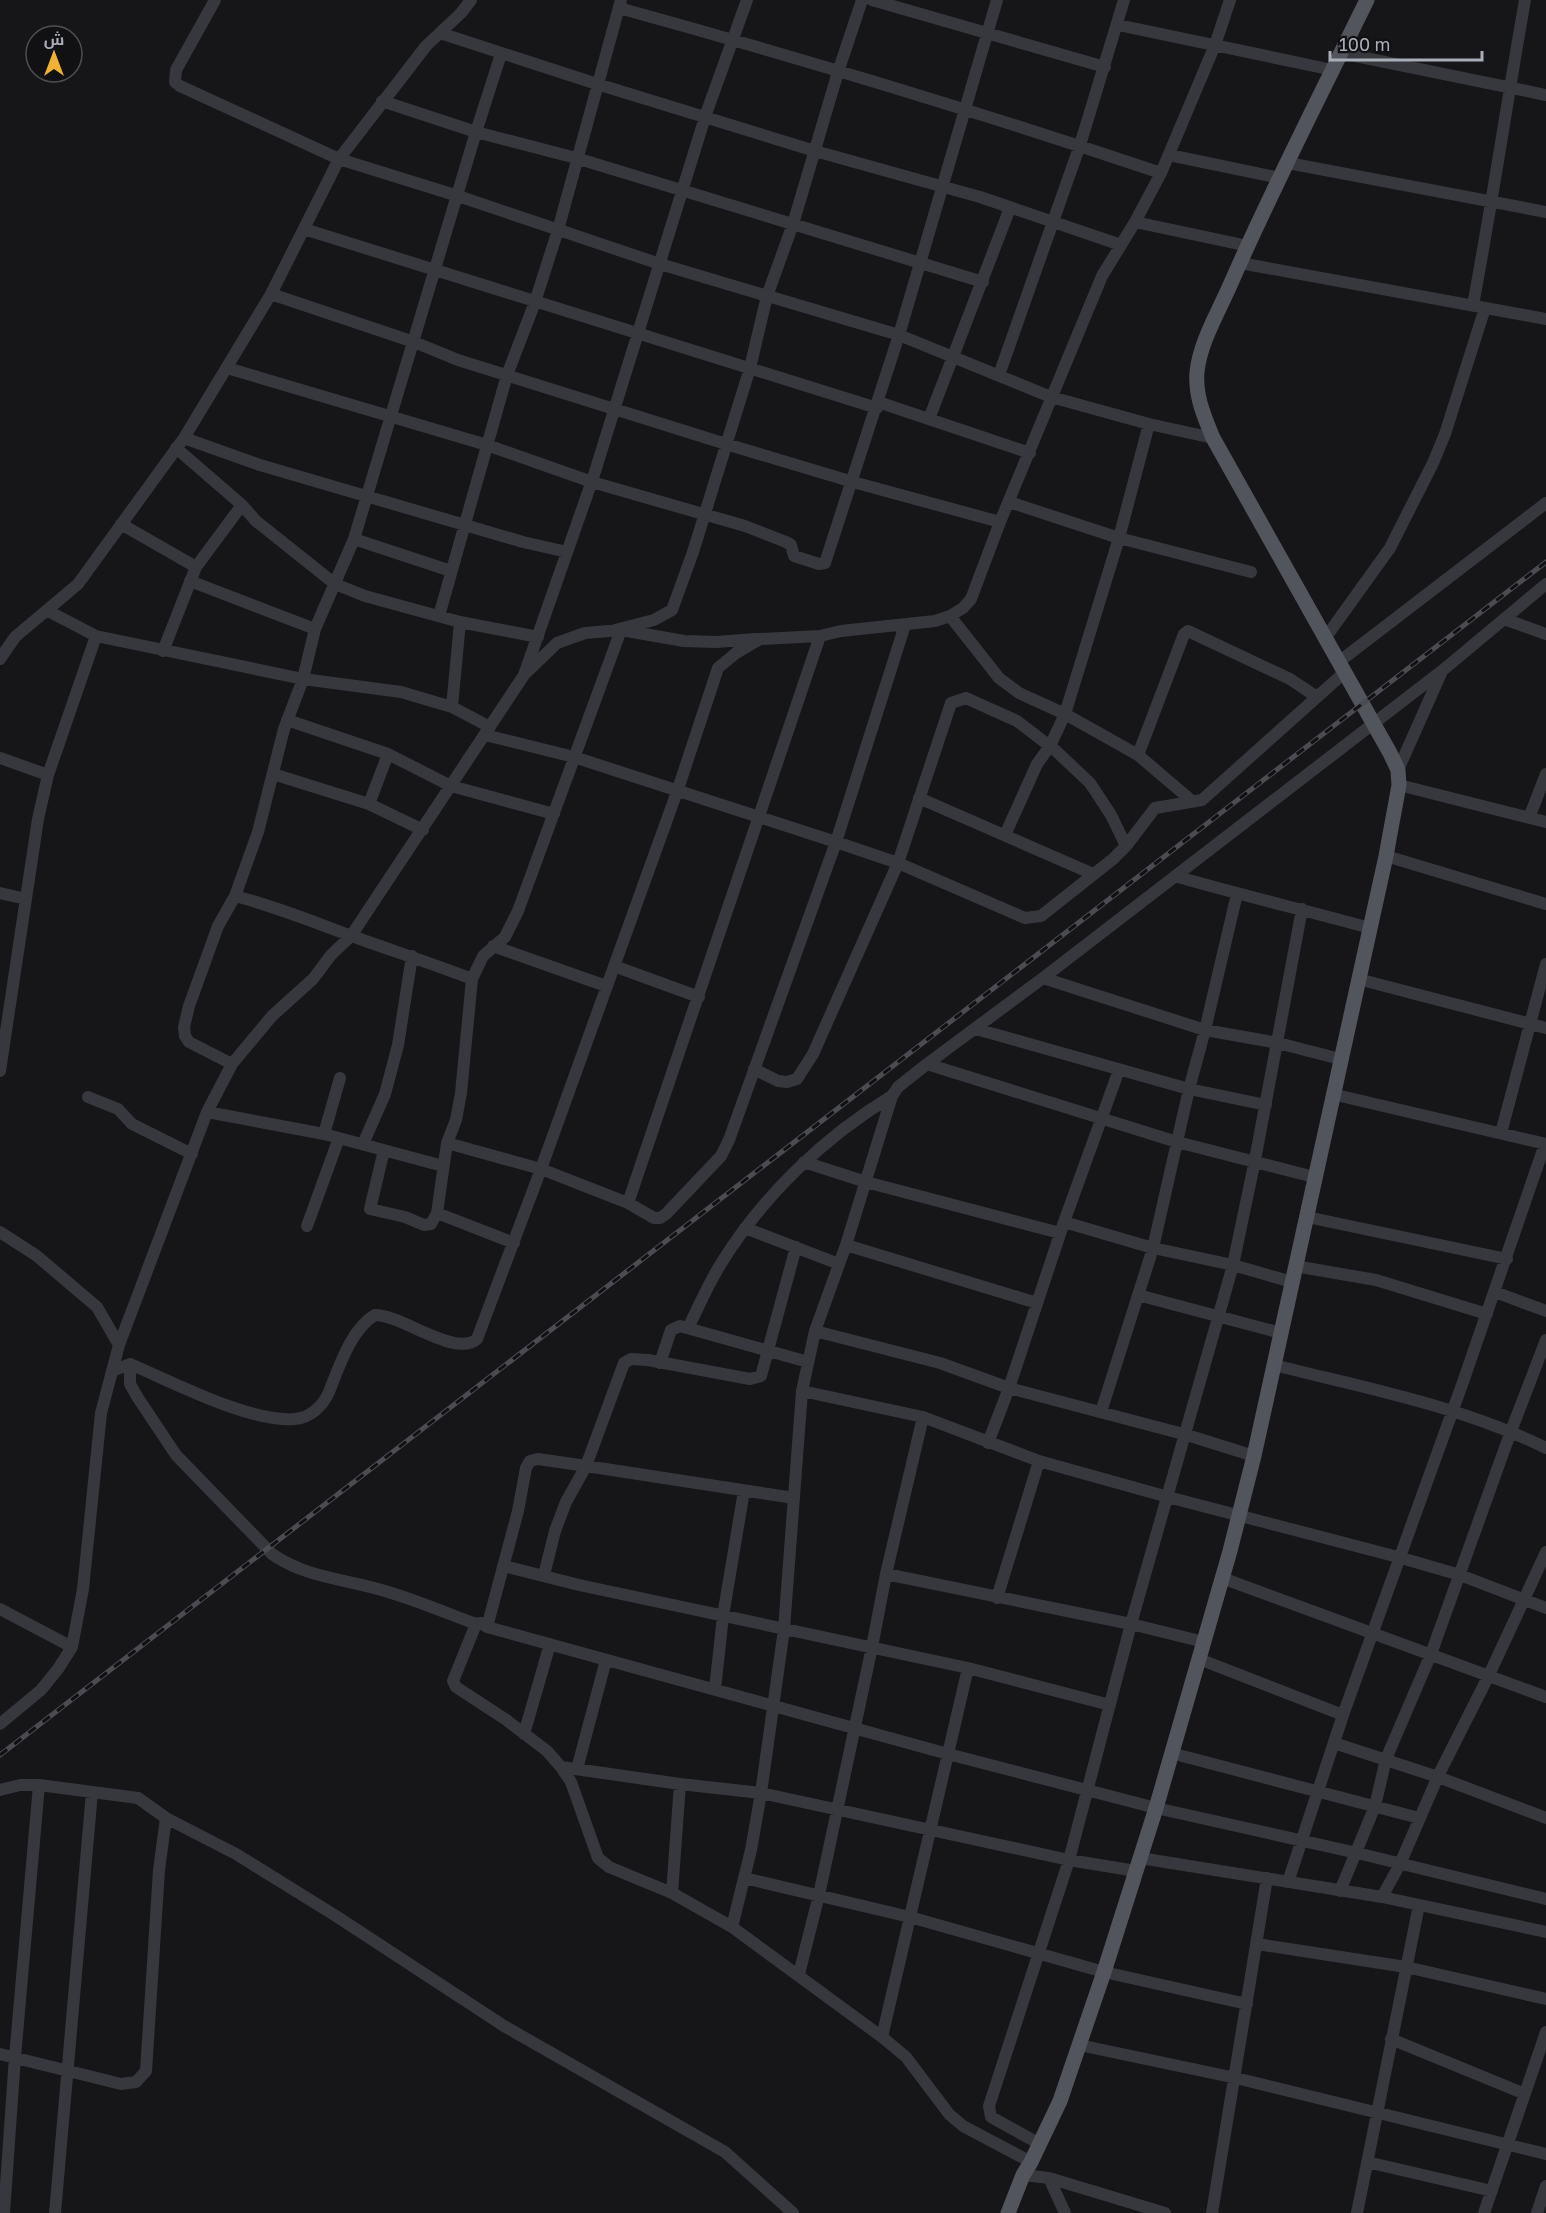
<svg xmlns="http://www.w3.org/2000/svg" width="1546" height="2213" font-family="'Golos Text',Cairo,sans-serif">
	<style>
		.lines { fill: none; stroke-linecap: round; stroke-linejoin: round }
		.minor { stroke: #37383d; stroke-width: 12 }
		.major { stroke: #53555c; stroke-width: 15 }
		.rail-casing { stroke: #4a4c52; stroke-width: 5 }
		.rail { stroke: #111113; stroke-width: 3; stroke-dasharray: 9; stroke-linecap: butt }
	</style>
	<rect width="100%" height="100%" fill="#161618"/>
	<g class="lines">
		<path class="minor" d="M215,0L176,70L175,82L180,86L339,159L458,196L660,264L899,335L1051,397L1149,424L1213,438
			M872,0L1105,67
			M619,8C801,58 982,113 1161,173
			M1118,25L1333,70
			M440,33L597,84L815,151L980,197L1121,245
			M1341,53L1546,95
			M382,101L476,132L576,158L983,282
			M1169,155L1280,178
			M1288,163L1546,212
			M1135,222L1248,246
			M304,229L877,408
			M1240,263L1546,319
			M271,294L414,342L458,360L726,444L853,482L1000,522
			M1473,305C1492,204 1507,102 1525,0
			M227,368L487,445L592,482L745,526L786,542L791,545L794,556L819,564L825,563L899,335L997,0
			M999,375L1080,145L1124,0
			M878,402L1030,453
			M929,419L1010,208
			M184,438L260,465L523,542L567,552
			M176,448L242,505L256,521L335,584L365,596L460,622L538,637
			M1009,502L1119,538L1251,572
			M121,524L196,567
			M354,539L451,571
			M190,581L315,629
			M48,611L96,636L303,679L401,692L452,707L490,727
			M439,616L507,375L535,302L558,230L621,0
			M950,616L999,678L1019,693L1065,714L1138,755L1192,801
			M1504,619L1546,634
			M615,630L654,620L672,610L693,552L750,368L767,296L793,224L838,72L862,0
			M1326,637L1390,548L1433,463L1445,434L1485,308
			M163,651L196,567L242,505
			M0,659L15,637L78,584L184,438L271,294L339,159L426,46L461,13L471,0
			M1340,661L1546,503
			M527,672L557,643L585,633L621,630L684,641L716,642L756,639
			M452,707L460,622
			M287,720L388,754L451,786L554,814
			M485,735L574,757L836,842L898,863L1025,918L1041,916L1113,859L1126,846L1111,815L1090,783L1055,750L1017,721L966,698L951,703L898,863L813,1054L797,1079L787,1082L778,1081L754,1069
			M1138,755L1184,634L1188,631L1290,679L1317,697
			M0,758L48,775
			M1398,770L1442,671
			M273,774L369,804L423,830
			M1399,785L1546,822
			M919,798L1093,874
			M369,804L388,754
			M1529,818L1546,774
			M1005,835L1037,764L1050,746L1065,714L1119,538L1149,424
			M1126,846L1155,808L1202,800L1345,672
			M1386,856L1546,904
			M1175,876C1240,895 1305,910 1370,928
			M0,893L26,899
			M235,896C274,906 311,921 349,935C390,950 431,963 472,979
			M493,946L606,986
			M614,966L699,997
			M1043,978L1205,1030L1278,1043L1340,1059
			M1358,979L1546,1028
			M976,1029L1189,1089L1266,1105
			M232,1064L189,1042L185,1036L184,1027L189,1006L218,926L235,896L258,832L284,729L303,679L315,629L354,539L476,132L501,54
			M927,1064L1177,1142L1314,1177
			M0,1071L38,819L48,775L96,636
			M1332,1094L1546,1144
			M88,1097L118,1109L132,1124L192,1154
			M207,1112L324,1134L443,1166
			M1501,1133L1546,964
			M324,1134L340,1078
			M447,1143L541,1169L628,1203L654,1218H660L666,1214L721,1156L729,1140L836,842L905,625
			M363,1144L385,1094L398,1045L412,956
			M384,1150L370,1209L405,1217L424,1225L431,1224L437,1213L447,1143L456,1120L461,1093L472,979L483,956L505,937L518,911L621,630
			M804,1162L866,1182L1060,1233
			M628,1203L820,636
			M437,1213L514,1243
			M1307,1217L1507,1259
			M1064,1222L1153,1248L1233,1265L1292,1282
			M307,1226L339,1138
			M745,1228L839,1264
			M0,1232L37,1256L97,1307L119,1345
			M846,1245L1037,1303
			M1295,1266L1376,1280L1487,1314
			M1495,1292L1546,1311
			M1138,1295L1281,1333
			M688,1328C699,1306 709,1282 722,1262C764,1195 824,1137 892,1096
			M815,1331L940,1363L1009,1388L1187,1435L1254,1456
			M660,1363L671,1330L680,1326L808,1362
			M130,1364V1384L138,1398L176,1455L272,1554C306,1578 346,1579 385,1591C416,1600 446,1613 476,1624
			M1274,1365C1365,1388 1461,1406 1546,1448
			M112,1371L130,1364C173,1382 250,1423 295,1419C310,1418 323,1406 329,1392C339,1367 351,1329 375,1315C402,1315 456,1358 477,1339L541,1169L678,789L718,668L736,653L760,639L820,636L841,631L935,621L950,616L963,608L971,599L1000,522L1102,276L1135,222L1161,173L1215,45L1230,0
			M802,1391L923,1417L1039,1461L1168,1497L1398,1557L1460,1575L1546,1608
			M1101,1412L1153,1248L1189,1089L1205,1030L1237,894
			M988,1443L1009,1388L1064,1222L1119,1070
			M504,1566L579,1585L968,1668L1110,1705
			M886,1574L1131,1624L1204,1642
			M544,1575L555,1531L566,1502L586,1466L624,1363L631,1359L648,1360L750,1379L761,1376L796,1247
			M1222,1578L1546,1697
			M997,1598L1039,1461
			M0,1609L72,1647
			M487,1627L518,1511L526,1468L530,1461L538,1459L586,1466L794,1498
			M1199,1659L1343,1715
			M715,1689L723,1616L744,1491
			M0,1724L41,1690L58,1669L72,1647L83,1589L101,1413L119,1345L207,1112L232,1064L272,1016L313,979L331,955L351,936L524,675L593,478L706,114L747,0
			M524,1734L550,1644
			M1334,1743L1438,1777L1546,1818
			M1171,1753L1419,1818
			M561,1767L680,1784L761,1793L1069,1860L1136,1871
			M577,1769L606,1660
			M0,1790L20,1785H39L138,1798L166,1818L236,1854L336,1916L504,2026L725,2152L793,2213
			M1140,1858L1382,1897L1546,1932
			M744,1878L910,1917L1104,1972L1247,2004
			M1288,1882L1343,1715L1463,1382L1545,1144
			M1340,1891L1375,1806L1386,1759L1431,1654L1511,1431L1546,1340
			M672,1893L680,1784
			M1382,1897L1400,1864L1439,1774L1489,1675L1546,1552
			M732,1927L751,1850L761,1793L784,1629L802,1391L815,1331L846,1245L892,1096L898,1087L927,1064L1043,978L1443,670L1546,584
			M1257,1944L1406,1967L1546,1999
			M799,1974L819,1895L872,1647L886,1574L923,1417
			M882,2037L968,1668
			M1391,2039L1525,2094
			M1079,2045L1236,2078L1546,2154
			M0,2054L121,2084L136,2082L146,2071L159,1870L166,1818
			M1040,2144L991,2117L989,2106L1069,1860L1131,1624L1233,1265L1255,1160L1302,909
			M1031,2162L963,2126L949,2114L906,2057L882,2037L732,1927L672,1893L609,1867L598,1858L571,1782L561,1767L547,1751L505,1719L456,1687L453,1681L476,1624L481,1623L487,1627L948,1754L1156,1808L1357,1853L1546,1899
			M1367,2162L1492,2191
			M1023,2175L1049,2178L1165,2213
			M1049,2178L1065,2213
			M4,2213L15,2057L39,1785
			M55,2213L92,1792
			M1212,2213L1267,1878
			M1357,2213L1419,1905
			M1484,2213L1546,2032
			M1537,2213L1546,2186"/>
		<path class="major" d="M1008,2213L1023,2175L1031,2162L1060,2101L1104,1972L1156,1808L1230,1551L1254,1456L1386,856L1399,785L1398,770L1390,753L1213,438C1204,416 1195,396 1197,372C1200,342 1219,311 1231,283C1273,187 1321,94 1367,0"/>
		<g class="rail-casing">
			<path id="rail" d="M0,1755L1546,562"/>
		</g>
		<use href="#rail" class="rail"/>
	</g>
	<g transform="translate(54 54)"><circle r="28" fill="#111113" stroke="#4d4f55" stroke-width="1.5"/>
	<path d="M0-4.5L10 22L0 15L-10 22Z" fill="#f2b134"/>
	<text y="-9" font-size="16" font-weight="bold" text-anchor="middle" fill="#a8adb8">ش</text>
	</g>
	<path d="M1330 51v9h152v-9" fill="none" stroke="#a8adb8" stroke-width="3"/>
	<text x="1339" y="51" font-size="18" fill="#a8adb8" stroke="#111113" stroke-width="4.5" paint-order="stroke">100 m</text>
</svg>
